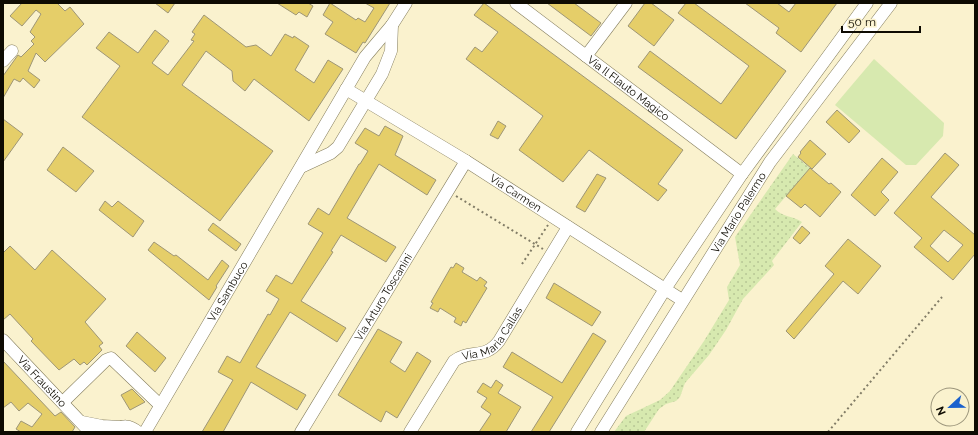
<svg xmlns="http://www.w3.org/2000/svg" width="978" height="435" font-family="Raleway,sans-serif">
	<style>
		.grass { fill: url(#grass-dots) }
		.pitch { fill: #d7e9af }
		.building { fill: #e5ce69; stroke: #9e9676; fill-rule: evenodd }
		.lines { fill: none; stroke-linecap: round; stroke-linejoin: round }
		.minor-casing { stroke: #857e5e; stroke-width: 13 }
		.path { stroke: #817c66; stroke-width: 2; stroke-dasharray: 2 3; stroke-linecap: butt }
		.minor { stroke: #fff; stroke-width: 12 }
		.labels { text-anchor: middle; stroke-width: 3; stroke-linejoin: round; paint-order: stroke }
		.street-label { font-size: 11px; fill: #0e0b02; stroke: #faf2ce }
	</style>
	<defs>
		<pattern id="grass-dots" width="8" height="8" patternUnits="userSpaceOnUse"><rect width="8" height="8" fill="#d7e9af"/><path d="M2 2h.1M6 6h.1" fill="none" stroke="#b7c695" stroke-width="1.8" stroke-linecap="round"/></pattern>
	</defs>
	<rect width="100%" height="100%" fill="#faf2ce"/>
	<path class="grass" d="M793,154L810,168L775,209C782,217 793,216 802,222L772,261L774,265L743,299L726,330L709,355L685,383L680,397L676,401L666,404L659,409L644,432H614L626,416L660,400L670,391L704,341L729,300L727,287L740,265L735,237Z"/>
	<path class="pitch" d="M874,59L944,123L943,136L916,165H906L835,105Z"/>
	<path class="building" d="M22,3H57L65,11L70,7L84,24L45,62L36,53L28,71L40,80L34,88L23,78L20,82L14,79L3,98V76L18,55L21,57L34,44L31,41L35,37L30,32L41,14L36,10L22,26L10,16Z
		M155,3H175L168,13Z
		M277,3H308L313,6L307,17L299,12L296,15Z
		M330,3L356,20L358,18L365,22L374,8L365,3H390L365,43L363,42L356,53L325,34L333,22L323,15Z
		M484,3L683,150L658,184L667,190L658,201L589,150L563,182L519,150L543,116L466,59L475,47L482,52L498,32L474,15Z
		M547,3H574L601,23L591,36Z
		M645,3H651L674,20L654,46L628,26Z
		M686,3H694L786,71L736,139L638,67L650,51L721,104L749,66L678,13Z
		M745,3H777L789,12L796,3H837L801,52L776,33L779,28Z
		M204,15L246,47L256,45L271,56L285,34L293,38L294,36L309,46L295,70L314,83L328,60L343,69L309,121L254,79L245,91L233,81L232,71L206,51L182,85L273,151L220,221L82,117L120,66L96,48L109,32L138,53L155,30L169,41L152,63L168,75L194,41L191,40L195,34L192,32Z
		M837,110L860,131L849,143L826,122Z
		M3,119L23,134L3,162Z
		M498,121L506,126L498,139L490,135Z
		M385,126L403,136L395,155L436,180L427,195L379,164L347,218L396,247L386,262L341,235L331,251L333,252L301,301L346,328L337,342L290,312L256,367L306,395L297,410L251,382L223,432H202L233,380L218,372L227,356L240,363L268,314L270,315L279,299L266,291L276,275L292,284L323,233L308,224L318,208L329,215L359,164H360L368,151L355,143L365,128L379,136Z
		M810,140L826,154L812,169L798,157L801,153L800,152Z
		M63,147L94,171L76,192L47,170Z
		M945,153L959,165L931,197L975,235V254L953,280L914,247L922,238L894,213ZM944,230L963,245L948,262L930,246Z
		M882,158L898,172L881,192L889,200L875,216L851,195Z
		M810,168L829,184L831,183L841,192L820,217L805,204L801,208L786,196Z
		M597,174L606,178L585,212L576,207Z
		M105,201L112,207L118,201L144,221L133,237L99,210Z
		M213,223L241,244L236,251L208,230Z
		M802,226L810,233L800,244L793,238Z
		M848,239L881,266L858,294L843,281L794,339L786,331L834,274L825,266Z
		M154,242L174,256L176,255L208,280L222,260L229,266L216,286L217,287L209,300L148,250Z
		M10,246L35,270L52,250L106,299L85,322L103,343L99,346L102,350L87,365L84,362L80,365L74,359L59,370L31,341L33,339L10,314L3,320V253Z
		M456,263L464,268L462,272L477,281L480,277L487,282L484,286L487,288L466,323L463,321L461,326L454,322L456,318L440,308L438,312L430,308L433,303L431,302L451,267L453,268Z
		M554,283L601,312L592,326L546,298Z
		M378,329L402,342L390,362L405,372L417,352L431,361L397,418L386,411L381,422L338,395Z
		M137,332L166,358L155,372L126,346Z
		M593,333L606,341L549,432H531L553,397L503,367L512,352L562,383Z
		M3,361L55,416L61,412L75,427L72,432H21L16,429L21,421L32,427L42,414L28,403L19,411L11,402L3,408Z
		M496,380L503,385L498,393L521,407L506,432H479L491,414L481,407L487,398L477,392L483,383L491,388Z
		M132,389L145,402L130,410L121,395Z"/>
	<g class="lines">
		<g class="minor-casing">
			<g id="minor">
				<path id="s1" d="M516,3L742,174"/>
				<path d="M586,56L626,3"/>
				<path d="M3,61L12,51"/>
				<path id="s2" d="M346,89L466,161L682,300"/>
				<path d="M303,166L331,153L338,147L382,74L391,51L392,25"/>
				<path id="s3" d="M3,340L90,432"/>
				<path d="M63,402L106,360L111,358L160,405"/>
				<path d="M82,422L102,426L121,427"/>
				<path d="M115,432C122,424 130,425 138,432"/>
				<path id="s4" d="M145,432L365,57L392,25L406,3"/>
				<path id="s5" d="M301,432L466,161"/>
				<path id="s6" d="M410,432L454,361C469,349 485,360 499,341L568,227"/>
				<path d="M577,432L665,289L742,174L867,3"/>
				<path id="s7" d="M601,432L770,162L891,3"/>
			</g>
		</g>
		<path class="path" d="M456,196L543,249
			M522,264L548,225
			M828,432L942,297"/>
		<use href="#minor" class="minor"/>
	</g>
	<g class="labels">
		<g class="street-label">
			<text dy="4" stroke="none"><textPath href="#s1" startOffset="141">Via Il Flauto Magico</textPath></text>
			<text dy="4" stroke="none"><textPath href="#s2" startOffset="199">Via Carmen</textPath></text>
			<text dy="4" stroke="none"><textPath href="#s7" startOffset="259">Via Mario Palermo</textPath></text>
			<text dy="4" stroke="none"><textPath href="#s4" startOffset="163">Via Sambuco</textPath></text>
			<text dy="4" stroke="none"><textPath href="#s5" startOffset="158">Via Arturo Toscanini</textPath></text>
			<text dy="4" stroke="none"><textPath href="#s6" startOffset="133">Via Maria Callas</textPath></text>
			<text dy="4" stroke="none"><textPath href="#s3" startOffset="57">Via Fraustino</textPath></text>
		</g>
	</g>
	<rect width="978" height="435" fill="none" stroke="#0e0b02" stroke-width="8"/>
	<g transform="translate(950 407) rotate(248)"><circle r="19" fill="#faf2ce" stroke="#9c967c"/>
	<path d="M0-3L7 15L0 10L-7 15Z" fill="#1b61cd"/>
	<text y="-6" font-size="11" font-weight="bold" text-anchor="middle" fill="#0e0b02">N</text>
	</g>
	<path d="M842 26v6h78v-6" fill="none" stroke="#0e0b02" stroke-width="2"/>
	<text x="848" y="26" font-size="12" fill="#0e0b02" stroke="#faf2ce" stroke-width="3" paint-order="stroke">50 m</text>
</svg>
